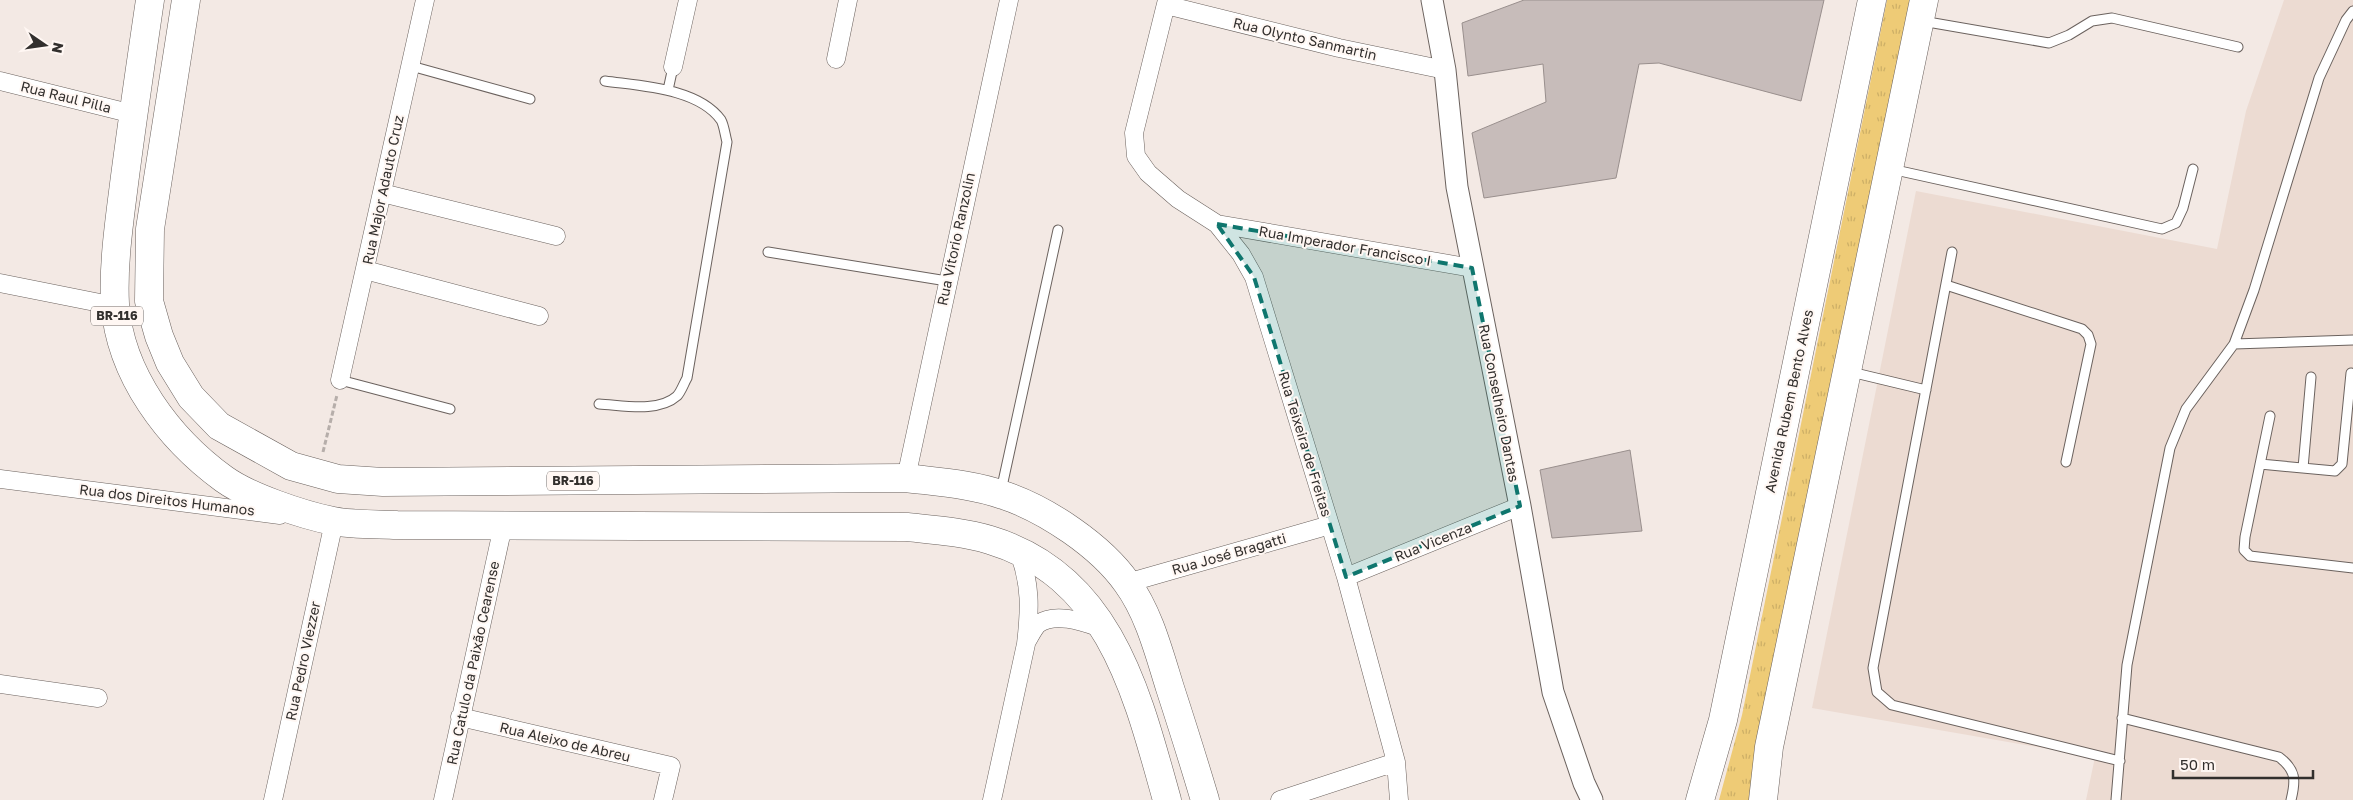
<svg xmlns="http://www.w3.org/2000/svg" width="2353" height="800" font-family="'Golos Text',sans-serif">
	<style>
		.built { fill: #ecdbd2 }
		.grass { fill: url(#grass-tufts) }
		.building { fill: #c7bcba; stroke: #998f8d }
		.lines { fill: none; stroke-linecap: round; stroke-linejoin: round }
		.service-casing { stroke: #6b625e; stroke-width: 11 }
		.minor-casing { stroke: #6b625e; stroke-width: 19 }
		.tertiary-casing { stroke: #6b625e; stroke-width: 23 }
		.primary-casing { stroke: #6b625e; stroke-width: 29 }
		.trunk-casing { stroke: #6b625e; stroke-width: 29 }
		.path { stroke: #b6aeaa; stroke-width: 3; stroke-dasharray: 5 2.5; stroke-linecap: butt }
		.service { stroke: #fff; stroke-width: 9 }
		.minor { stroke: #fff; stroke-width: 18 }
		.tertiary { stroke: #fff; stroke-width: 21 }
		.primary { stroke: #fff; stroke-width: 28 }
		.trunk { stroke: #fff; stroke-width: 28 }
		.marked { fill: #0f766e; fill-opacity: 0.2; stroke: #0f766e; stroke-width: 4; stroke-dasharray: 10 6; stroke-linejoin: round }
		.labels { text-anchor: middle; stroke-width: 4; stroke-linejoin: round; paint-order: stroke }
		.shield { fill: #fff7f3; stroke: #706b68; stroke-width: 1 }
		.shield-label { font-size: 12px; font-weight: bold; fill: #322f2d }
		.street-label { font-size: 14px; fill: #322f2d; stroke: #fff7f3 }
	</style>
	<defs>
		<pattern id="grass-tufts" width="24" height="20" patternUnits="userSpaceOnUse" patternTransform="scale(1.25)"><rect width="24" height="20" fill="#eecb76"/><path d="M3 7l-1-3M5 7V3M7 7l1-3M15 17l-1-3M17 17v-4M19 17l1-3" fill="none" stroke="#cdaf66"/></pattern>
	</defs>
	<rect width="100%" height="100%" fill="#f3e9e4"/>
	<path class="built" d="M2284,0H2353V800H2086L2095,757L1812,708L1916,191L2217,249L2246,111Z"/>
	<path class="grass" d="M1887,0H1913L1754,800H1719L1742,715Z"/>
	<path class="building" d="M1524,0H1824L1801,101L1659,63L1639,64L1616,178L1484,198L1472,133L1546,102L1543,64L1468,76L1462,23Z
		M1630,450L1642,531L1552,538L1540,470Z"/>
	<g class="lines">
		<g class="service-casing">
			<path id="service" d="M1922,21L2049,43L2069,35L2092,21L2112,18L2238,47
				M411,66L530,99
				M668,90L673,67
				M1891,169L2162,229L2176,223L2183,208L2193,169
				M768,252L947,281
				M1952,252L1873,668L1877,692L1892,705L2120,761
				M1946,285L2082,329L2088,335L2091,344L2066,462
				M2234,344L2353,340
				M1851,372L1926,390
				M340,380L450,409
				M599,404C622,405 658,413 677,396C681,392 684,383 687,378L727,142C725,135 724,125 721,120C698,88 640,86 605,81
				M2270,416L2245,537L2244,550L2250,556L2353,568
				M2260,464L2335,471L2342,464L2351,373
				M2303,468L2311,377
				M1001,491L1058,230
				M2122,718L2279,757C2296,770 2296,780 2291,800
				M2116,800L2127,665L2170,448L2186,409L2234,344L2254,290L2319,78L2346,20L2353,11"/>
		</g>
		<g class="minor-casing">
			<path id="minor" d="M1167,0L1134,133L1136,156L1148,173L1178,199L1217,224L1241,254L1254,277L1346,577L1396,762L1399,800
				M1166,5L1339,48L1445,70
				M836,59L848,0
				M673,67L688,0
				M0,81L133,114
				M382,193L556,236
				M1217,224L1472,268
				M365,270L539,316
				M0,283L115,306
				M340,380L425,0
				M906,478L1009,0
				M0,479L280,515
				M1346,577L1520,506
				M1127,583L1330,525
				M1027,641C1030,636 1034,628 1038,624C1056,611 1086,623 1104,629
				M0,684L98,698
				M460,717L671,766L663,800
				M273,800L334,522L323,520
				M443,800L503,526
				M992,800L1026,644C1030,609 1031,586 1019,552
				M1280,800L1396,762"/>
		</g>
		<g class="tertiary-casing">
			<path id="tertiary" d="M1432,0L1445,70L1457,187L1520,506L1553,692L1584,783L1592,800"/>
		</g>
		<g class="primary-casing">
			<path id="primary" d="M1700,800L1723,720L1872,0
				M1763,800L1769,747L1924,0"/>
		</g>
		<g class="trunk-casing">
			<path id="trunk" d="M150,0C141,61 132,122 124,184C119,224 113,264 115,304C120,375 169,439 224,479C249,497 303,515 333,521C353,525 377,524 397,525L907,527C935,530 963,532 990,540C1110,576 1137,693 1167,800
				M186,0L150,229L149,301L159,336L170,363L191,397L219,426L291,466L338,479L383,482L906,478C938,482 972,484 1003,495C1046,509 1101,546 1127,583C1149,613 1159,653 1170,688C1182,725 1194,763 1205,800"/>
		</g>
		<path class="path" d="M323,452L337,395"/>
		<use href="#service" class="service"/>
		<use href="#minor" class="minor"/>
		<use href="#tertiary" class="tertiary"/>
		<use href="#primary" class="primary"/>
		<use href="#trunk" class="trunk"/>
	</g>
	<path class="marked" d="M1217,224L1472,268L1520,506L1346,577L1254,277Z"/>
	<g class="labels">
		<g class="shield">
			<rect x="91" y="306.5" width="52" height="19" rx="4"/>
			<rect x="547" y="471.5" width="52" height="19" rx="4"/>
		</g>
		<g class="shield-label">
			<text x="117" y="320">BR-116</text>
			<text x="573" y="485">BR-116</text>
		</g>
		<g class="street-label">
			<text transform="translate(1305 39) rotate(13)" y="5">Rua Olynto Sanmartin</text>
			<text transform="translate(66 97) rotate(14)" y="5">Rua Raul Pilla</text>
			<text transform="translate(383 190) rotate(-78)" y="5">Rua Major Adauto Cruz</text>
			<text transform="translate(956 239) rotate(-78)" y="5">Rua Vitorio Ranzolin</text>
			<text transform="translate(1345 246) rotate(10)" y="5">Rua Imperador Francisco I</text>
			<text transform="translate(1789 401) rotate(-78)" y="5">Avenida Rubem Bento Alves</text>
			<text transform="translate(1499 403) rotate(79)" y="5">Rua Conselheiro Dantas</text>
			<text transform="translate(1305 444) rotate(73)" y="5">Rua Teixeira de Freitas</text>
			<text transform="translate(167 500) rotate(7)" y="5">Rua dos Direitos Humanos</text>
			<text transform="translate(1433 542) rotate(-22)" y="5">Rua Vicenza</text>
			<text transform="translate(1229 554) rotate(-16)" y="5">Rua José Bragatti</text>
			<text transform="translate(303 661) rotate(-78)" y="5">Rua Pedro Viezzer</text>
			<text transform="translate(473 663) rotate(-78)" y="5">Rua Catulo da Paixão Cearense</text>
			<text transform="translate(565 742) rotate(13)" y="5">Rua Aleixo de Abreu</text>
		</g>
	</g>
	<g transform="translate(45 45) rotate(103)" stroke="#fff7f3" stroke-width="4" paint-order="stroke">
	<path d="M0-4L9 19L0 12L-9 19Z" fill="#322f2d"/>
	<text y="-8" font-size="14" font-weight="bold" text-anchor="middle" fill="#322f2d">N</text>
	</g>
	<path d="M2173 770v8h140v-8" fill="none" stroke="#322f2d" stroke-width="2.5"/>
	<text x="2180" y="770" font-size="15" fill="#322f2d" stroke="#fff7f3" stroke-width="4" paint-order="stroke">50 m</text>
</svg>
